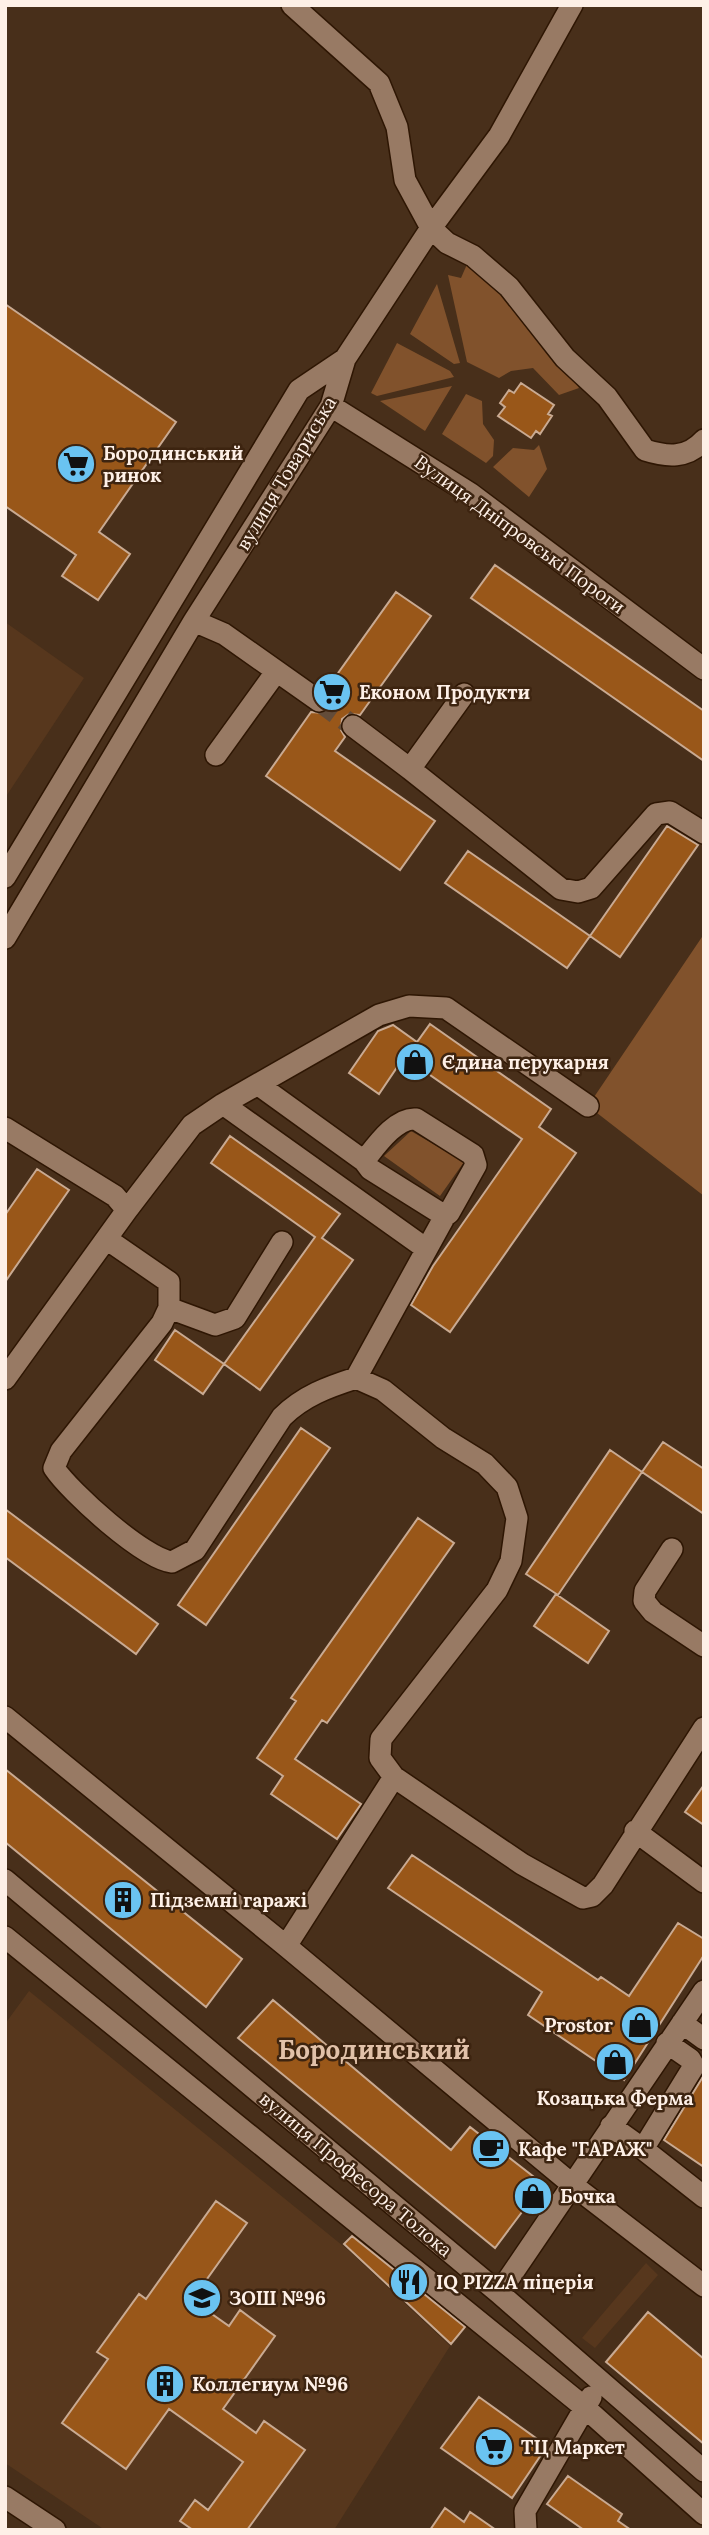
<svg xmlns="http://www.w3.org/2000/svg" width="709" height="2535" font-family="Lora,serif">
	<style>
		.built { fill: #57371d }
		.green { fill: #81522c }
		.building { fill: #995719; stroke: #c9aa92; stroke-width: 2 }
		.lines { fill: none; stroke-linecap: round; stroke-linejoin: round }
		.minor-tunnel { stroke: #634c39; stroke-width: 21; stroke-dasharray: 21 10; stroke-linecap: butt }
		.minor-casing { stroke: #2e1603; stroke-width: 24 }
		.minor { stroke: #987a64; stroke-width: 21 }
		.labels { text-anchor: middle; stroke-width: 5; stroke-linejoin: round; paint-order: stroke }
		.poi-label { font-size: 19px; font-weight: bold; fill: #fef0e7; stroke: #3d2410; text-anchor: start }
		.street-label { font-size: 19px; fill: #fef0e7; stroke: #3d2410 }
		.district-label { font-size: 26px; font-weight: bold; fill: #e1c1a9; stroke: #3d2410 }
	</style>
	<rect width="100%" height="100%" fill="#482f1a"/>
	<path class="built" d="M5,622L84,678L5,798Z
		M29,1991L348,2250L450,2346L334,2530H105L5,2463V2024Z
		M646,2263L658,2275L595,2348L582,2338Z"/>
	<path class="green" d="M468,262L522,297L579,388L559,395L533,368L511,371L499,378L467,362L448,275L461,278Z
		M437,284L460,363L454,364L410,334Z
		M397,343L450,371L454,377L377,396L371,393Z
		M452,386L425,431L380,401Z
		M466,394L482,401L483,424L494,440L493,456L486,463L442,434Z
		M539,445L547,469L529,497L493,467L513,448L534,450Z
		M704,934V1196L588,1106Z
		M411,1131L464,1162L440,1196L384,1156Z"/>
	<path class="building" d="M5,304L176,422L99,532L130,554L98,600L62,576L76,555L5,506Z
		M521,383L554,405L548,414L552,416L540,434L536,431L531,438L498,416L505,407L500,403L509,390L514,393Z
		M495,565L704,711V761L471,598Z
		M396,592L431,616L360,715L349,714L342,719L341,730L345,737L335,751L435,821L400,870L266,776L311,712L324,713L330,708L331,696L326,690Z
		M667,826L698,845L620,957L590,936Z
		M468,851L590,936L567,968L445,883Z
		M430,1024L551,1109L539,1127L576,1153L450,1332L411,1305L433,1266L522,1139L404,1057L379,1094L349,1073L378,1031L393,1025L417,1042Z
		M230,1136L340,1214L322,1238L353,1260L260,1390L224,1364L315,1237L211,1163Z
		M37,1169L69,1190L5,1282V1215Z
		M175,1330L224,1364L203,1394L155,1360Z
		M301,1428L330,1448L206,1625L178,1605Z
		M663,1442L704,1469V1514L642,1472Z
		M610,1450L642,1472L558,1595L526,1574Z
		M5,1509L158,1624L136,1654L5,1557Z
		M418,1518L454,1543L327,1723L322,1720L295,1759L361,1804L337,1839L271,1794L283,1776L257,1758L296,1701L291,1698Z
		M556,1594L609,1631L588,1663L534,1626Z
		M5,1769L242,1959L206,2007L5,1842Z
		M704,1785V1825L685,1812Z
		M412,1855L598,1980L601,1977L629,1996L678,1923L704,1939V1955L624,2080L528,2015L542,1992L388,1888Z
		M273,2000L451,2150L470,2127L543,2184L495,2248L238,2038Z
		M704,2075V2167L664,2140Z
		M216,2201L247,2223L192,2300L229,2326L240,2310L275,2336L223,2409L256,2433L264,2421L305,2450L247,2530H193L180,2521L195,2500L208,2510L243,2462L169,2409L126,2469L62,2423L108,2359L97,2352L139,2294L146,2299Z
		M352,2236L465,2327L451,2344L344,2244Z
		M648,2312L704,2359V2444L606,2362Z
		M479,2397L547,2446L512,2498L441,2448Z
		M568,2476L622,2514L618,2521L631,2530H584L547,2504Z
		M445,2508L464,2522L470,2512L496,2530H430Z"/>
	<g class="lines">
		<path class="minor-tunnel" d="M319,701L353,726"/>
		<g class="minor-casing">
			<path id="minor" d="M572,5L499,136L431,228L447,243L473,256L509,287L565,358L607,397L645,450C667,457 687,459 704,440
				M331,406L471,494L704,669
				M194,621L224,634L319,701
				M464,694L410,769L561,889L578,892L591,888L656,814L670,812L704,833
				M353,726L410,769
				M216,755L276,672
				M5,877L299,390L345,359
				M5,938L194,621L331,406L345,359L431,228L405,180L397,127L379,83L292,5
				M260,1086L364,1161C376,1146 396,1117 416,1119L473,1155L476,1165L449,1213L445,1216L370,1169L364,1161
				M223,1104L425,1248
				M5,1128L115,1196L127,1210L5,1379
				M127,1210L192,1125L223,1104L379,1015L409,1006L446,1008L588,1106
				M108,1240L169,1282V1308L162,1323L61,1451L54,1468C70,1492 144,1559 172,1562L195,1550L282,1417C303,1396 328,1387 356,1378L383,1390L443,1438L485,1464L507,1487L517,1518L511,1561L497,1590L381,1739L380,1758L394,1777L522,1864L583,1898L592,1896L603,1885L704,1728
				M169,1308L215,1325L235,1318L282,1242
				M356,1378L445,1216
				M672,1549L645,1591L644,1601L653,1612L704,1646
				M5,1717L286,1946L574,2186L704,2286
				M635,1831L704,1882
				M5,1880L499,2293L704,2471
				M5,1937L583,2406L704,2514
				M286,1946L394,1777
				M682,2023L704,2039
				M611,2126L643,2149L694,2066L690,2059L667,2043
				M643,2149L704,2197
				M499,2293L704,1991
				M5,2497L55,2530
				M526,2530L525,2511L591,2397"/>
		</g>
		<use href="#minor" class="minor"/>
	</g>
	<defs>
		<g id="supermarket-disc" transform="scale(2.0125)"><circle r="9.5" fill="#6ac3f1" stroke="#3d2410"/><path d="M-6-5.5h2.5l.6 2H6L4.5 2H-2.5L-4.4-4H-6ZM-1.5 3.2a1.3 1.3 0 1 0 .1 0ZM3 3.2a1.3 1.3 0 1 0 .1 0Z" fill="#111"/></g>
		<g id="shop-disc" transform="scale(2.0125)"><circle r="9.5" fill="#6ac3f1" stroke="#3d2410"/><path d="M-5-2.5h2.3a2.7 3.5 0 0 1 5.4 0H5L5.5 6h-11ZM-1.5-2.5h3a1.5 2.3 0 0 0-3 0Z" fill="#111"/></g>
		<g id="building-disc" transform="scale(2.0125)"><circle r="9.5" fill="#6ac3f1" stroke="#3d2410"/><path d="M-4-6H4V6H1V3H-1V6H-4ZM-2.5-4.3h1.7v1.8h-1.7ZM.8-4.3h1.7v1.8H.8ZM-2.5-1h1.7V.8h-1.7ZM.8-1h1.7V.8H.8Z" fill="#111"/></g>
		<g id="cafe-disc" transform="scale(2.0125)"><circle r="9.5" fill="#6ac3f1" stroke="#3d2410"/><path d="M-5.5-4.5H6V0H3Q3 3.5 0 3.5H-2.5Q-5.5 3.5-5.5 0ZM3-3.2v2h1.7v-2ZM-6 4.5H4V6H-6Z" fill="#111"/></g>
		<g id="restaurant-disc" transform="scale(2.0125)"><circle r="9.5" fill="#6ac3f1" stroke="#3d2410"/><path d="M-5-6h1v4h1v-4h1v4h1v-4h1v5L-1.5 .5V6h-2V.5L-5-1ZM5-6V6H3V1.5H1.5Q1.5-4 5-6Z" fill="#111"/></g>
		<g id="school-disc" transform="scale(2.0125)"><circle r="9.5" fill="#6ac3f1" stroke="#3d2410"/><path d="M0-5L7-2L0 1L-7-2ZM-4 1L0 2.5L4 1V4Q0 6-4 4Z" fill="#111"/></g>
	</defs>
	<g fill-rule="evenodd">
		<use href="#supermarket-disc" x="76" y="464"/>
		<use href="#supermarket-disc" x="332" y="692"/>
		<use href="#shop-disc" x="415" y="1062"/>
		<use href="#building-disc" x="123" y="1900"/>
		<use href="#shop-disc" x="640" y="2025"/>
		<use href="#shop-disc" x="615" y="2062"/>
		<use href="#cafe-disc" x="491" y="2149"/>
		<use href="#shop-disc" x="533" y="2196"/>
		<use href="#restaurant-disc" x="409" y="2282"/>
		<use href="#school-disc" x="202" y="2298"/>
		<use href="#building-disc" x="165" y="2384"/>
		<use href="#supermarket-disc" x="494" y="2447"/>
	</g>
	<g class="labels">
		<g class="poi-label">
			<text x="103" y="460">Бородинський<tspan x="103" dy="22">ринок</tspan></text>
			<text x="359" y="699">Економ Продукти</text>
			<text x="442" y="1069">Єдина перукарня</text>
			<text x="150" y="1907">Підземні гаражі</text>
			<text x="613" y="2032" text-anchor="end">Prostor</text>
			<text x="615" y="2105" text-anchor="middle">Козацька Ферма</text>
			<text x="518" y="2156">Кафе "ГАРАЖ"</text>
			<text x="560" y="2203">Бочка</text>
			<text x="436" y="2289">IQ PIZZA піцерія</text>
			<text x="229" y="2305">ЗОШ №96</text>
			<text x="192" y="2391">Коллегиум №96</text>
			<text x="521" y="2454">ТЦ Маркет</text>
		</g>
		<g class="street-label">
			<text transform="translate(286 473) rotate(-59)" y="7">вулиця Товариська</text>
			<text transform="translate(520 534) rotate(36)" y="7">Вулиця Дніпровські Пороги</text>
			<text transform="translate(356 2174) rotate(40)" y="7">вулиця Професора Толока</text>
		</g>
		<g class="district-label">
			<text x="374" y="2059">Бородинський</text>
		</g>
	</g>
	<rect width="709" height="2535" fill="none" stroke="#fef0e7" stroke-width="14"/>
</svg>
